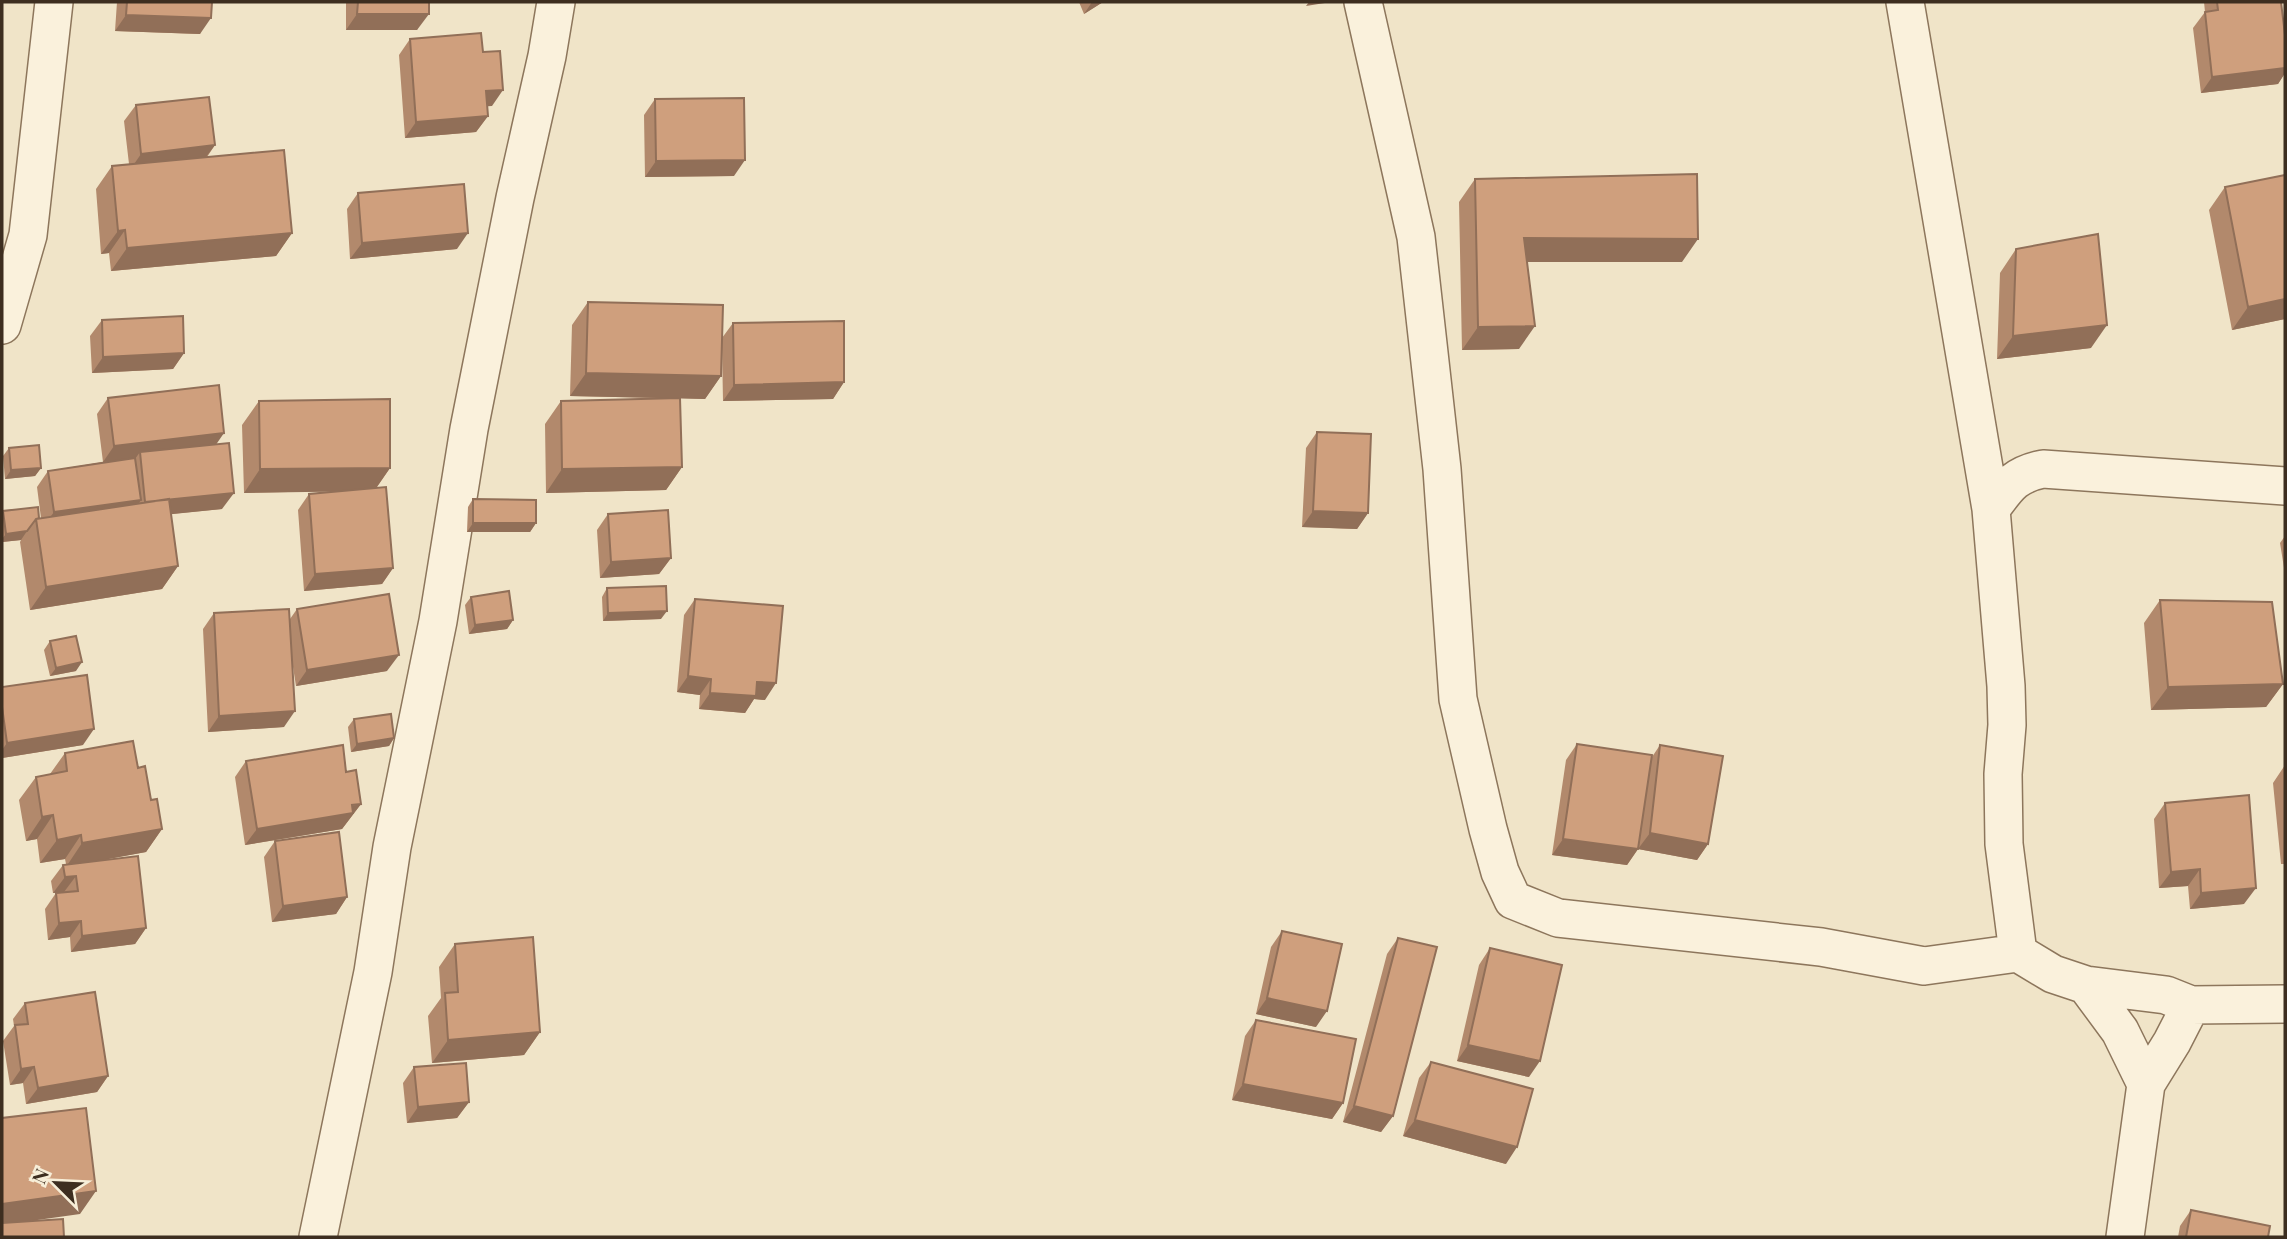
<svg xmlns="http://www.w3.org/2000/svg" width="2287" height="1239" font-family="'Playfair Display',serif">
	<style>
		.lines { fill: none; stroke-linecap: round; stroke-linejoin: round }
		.street-casing { stroke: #8d765c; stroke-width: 40 }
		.street { stroke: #faf1dc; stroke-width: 37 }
		.wall { fill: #b2896c }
		.shaded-wall { fill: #916f58 }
		.building { fill: #cf9f7d; stroke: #916f58; stroke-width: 2 }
	</style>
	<rect width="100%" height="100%" fill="#f0e4c8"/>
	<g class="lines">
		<g class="street-casing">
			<path id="street" d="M1363,2L1416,237L1442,469L1458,699L1488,829L1500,872L1513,900L1558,918L1821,947L1924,966L2018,953L2053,974L2086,985L2166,995L2191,1005L2285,1004
				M1905,2L1991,509L2006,686L2007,725L2003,774L2004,844L2018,953
				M2,325L28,235L54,2
				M1991,509C2008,486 2014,475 2043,469L2285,486
				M2086,985L2120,1031L2146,1084
				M318,1237L373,972L392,847L438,621L469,429L515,198L547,56L556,2
				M2125,1237L2146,1084L2172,1042L2191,1005"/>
		</g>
		<use href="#street" class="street"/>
	</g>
	<path class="wall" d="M117,2H212L200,34L115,31Z
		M346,2H429L417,30H346Z
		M1079,2H1103L1084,14Z
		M2204,2H2281L2285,35V73L2278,84L2201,93L2193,28L2205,12Z
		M410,39L483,52L492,106H487L488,116L476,132L405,138L399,55Z
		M655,99L734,176L645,177L644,115Z
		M136,105L215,145L207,157L292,233L276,256L111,271L109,253L101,254L96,189L112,166L129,164L124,121Z
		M2285,175V319L2232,330L2209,210L2225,187Z
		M1475,179L1682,262H1527L1519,349L1462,350L1459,202Z
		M358,193L457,249L350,259L347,209Z
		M2016,249L2091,348L1997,359L2000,273Z
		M588,302L722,338L733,323L844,382L833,399L723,401L722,348L721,376L705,399L680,398L682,467L666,490L546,493L545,424L561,401L662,398L570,396L572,325Z
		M102,320L184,353L173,369L92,373L90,336Z
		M108,398L217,444L222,509L171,514L178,566L162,589L30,610L20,542L21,540L2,542V513L3,511L41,518L37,487L48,471L103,462L97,414Z
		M259,401L390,468L377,487L393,568L382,584L304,591L298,510L309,494L333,491L244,493L242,425Z
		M1317,432L1368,513L1357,529L1302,527L1306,448Z
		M9,448L41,468L35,476L5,479L3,456Z
		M473,499L536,523L530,532H467L468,507Z
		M608,514L671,558L659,574L600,578L597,530Z
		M2285,536V574L2280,543Z
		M607,588L661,619L603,621L602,597Z
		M471,597L513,620L507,629L469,634L465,605Z
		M695,599L765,700L754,699L745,713L699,709L700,695L677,692L684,615Z
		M2160,600L2283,684L2266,707L2151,710L2144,623Z
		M297,609L387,671L296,686L293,667L284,727L208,732L203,629L214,613L290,619Z
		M50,641L76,671L50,676L44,650Z
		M2,687L83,745L2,758Z
		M354,719L394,738L389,746L351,752L348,727Z
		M1577,744L1652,757L1660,745L1708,844L1697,860L1638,849L1627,865L1552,855L1566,760Z
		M65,753L138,768L162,829L146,852L107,859L146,928L135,944L71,952L70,937L48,940L45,909L56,893H60H53L51,881L63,865L66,864L65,859L40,863L37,839L26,841L19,800L36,777L50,774Z
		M246,761L346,772L361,804L342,829L245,845L235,777Z
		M2285,765V864H2281L2273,783Z
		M2165,803L2244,904L2190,909L2188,886L2159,888L2154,819Z
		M275,841L347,897L336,914L272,922L264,857Z
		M1282,931L1316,1027L1256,1014L1271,947Z
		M1398,938L1393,1116L1381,1132L1343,1122L1387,954Z
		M455,944L540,1032L524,1055L432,1063L428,1016L441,998L439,967Z
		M1490,948L1529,1077L1457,1061L1479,965Z
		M25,1003L108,1076L97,1092L26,1104L23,1083L10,1085L3,1041L14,1026L13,1019Z
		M1256,1020L1343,1103L1332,1119L1232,1100L1245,1036Z
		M1431,1062L1506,1164L1403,1136L1419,1078Z
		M414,1067L469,1102L457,1118L407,1123L403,1083Z
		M2191,1210L2268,1237H2178L2180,1226Z"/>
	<path class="shaded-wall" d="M1092,2H1103L1084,14Z
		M1309,2H1331L1306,6Z
		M357,14H429L417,30H346Z
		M126,15L211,18L200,34L115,31Z
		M2285,68V73L2278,84L2201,93L2212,77Z
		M503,90L492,106L475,107L486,91Z
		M488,116L476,132L405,138L416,122Z
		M215,145L203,161L130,170L141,154Z
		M745,160L734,176L645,177L656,161Z
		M125,230L109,253L101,254L118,231Z
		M292,233L276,256L111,271L127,248Z
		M468,233L457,249L350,259L362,243Z
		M1524,238L1698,239L1682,262H1508Z
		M2285,299V319L2232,330L2248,307Z
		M2107,325L2091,348L1997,359L2013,336Z
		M1535,326L1519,349L1462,350L1478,327Z
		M184,353L173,369L92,373L103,357Z
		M586,373L721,376L705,399L570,396Z
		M844,382L833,399L723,401L734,385Z
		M224,433L213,449L140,452L135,459L103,462L114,446Z
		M682,467L666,490L546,493L562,469Z
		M41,468L35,476L5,479L11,470Z
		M390,468L374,491L244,493L260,469Z
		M234,493L222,509L134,518L145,502Z
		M141,500L130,516L42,528L54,512Z
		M1313,511L1368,513L1357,529L1302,527Z
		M473,523H536L530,532H467Z
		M27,531L21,540L2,542V539L6,534Z
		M671,558L659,574L600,578L611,562Z
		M178,566L162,589L30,610L46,587Z
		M393,568L382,584L304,591L315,574Z
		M667,611L661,619L603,621L608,613Z
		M513,620L507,629L469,634L475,625Z
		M399,655L387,671L296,686L307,670Z
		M82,662L76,671L50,676L56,668Z
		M688,676L711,679L700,695L677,692Z
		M757,682L776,683L765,700L754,699L745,713L699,709L710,693Z
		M2283,684L2266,707L2151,710L2168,687Z
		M295,711L284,727L208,732L219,716Z
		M94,729L83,745L2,758V750L7,743Z
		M394,738L389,746L351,752L357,744Z
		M361,804L342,829L245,845L257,829Z
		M53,815L37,839L26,841L42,817Z
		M162,829L146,852L66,867L82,843Z
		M1650,833L1708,844L1697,860L1638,849Z
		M81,835L65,859L40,863L57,840Z
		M1563,839L1638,849L1627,865L1552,855Z
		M2200,869L2188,886L2159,888L2171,872Z
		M76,876L64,892L53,893L65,877Z
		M2256,888L2244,904L2190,909L2201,893Z
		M347,897L336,914L272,922L283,906Z
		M81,921L70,937L48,940L59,923Z
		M146,928L135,944L71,952L82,936Z
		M1267,998L1327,1011L1316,1027L1256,1014Z
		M540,1032L524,1055L432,1063L448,1040Z
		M1468,1045L1540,1061L1529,1077L1457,1061Z
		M34,1067L23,1083L10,1085L21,1069Z
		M108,1076L97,1092L26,1104L38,1088Z
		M1243,1084L1343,1103L1332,1119L1232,1100Z
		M469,1102L457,1118L407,1123L418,1107Z
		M1354,1106L1393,1116L1381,1132L1343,1122Z
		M1415,1120L1517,1147L1506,1164L1403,1136Z
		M96,1191L80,1214L2,1225V1204Z"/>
	<path class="building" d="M127,2H212L211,18L126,15Z
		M358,2H429V14H357Z
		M2217,2H2281L2285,35V68L2212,77L2205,12L2218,10Z
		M481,33L483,52L500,51L503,90L486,91L488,116L416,122L410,39Z
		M209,97L215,145L141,154L136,105Z
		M744,98L745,160L656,161L655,99Z
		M284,150L292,233L127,248L125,230L118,231L112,166Z
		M1697,174L1698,239L1524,238L1535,326L1478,327L1475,179Z
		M2285,175V299L2248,307L2225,187Z
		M464,184L468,233L362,243L358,193Z
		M2098,234L2107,325L2013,336L2016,249Z
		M588,302L723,305L721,376L586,373Z
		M183,316L184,353L103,357L102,320Z
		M844,321V382L734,385L733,323Z
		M219,385L224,433L114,446L108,398Z
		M680,398L682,467L562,469L561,401Z
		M390,399V468L260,469L259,401Z
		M1317,432L1371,434L1368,513L1313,511Z
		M229,443L234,493L145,502L140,452Z
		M39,445L41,468L11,470L9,448Z
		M135,458L141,500L54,512L48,471Z
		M386,487L393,568L315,574L309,494Z
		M169,499L178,566L46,587L36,519Z
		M473,499L536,500V523H473Z
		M38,507L39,518L36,519L27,531L6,534L3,511Z
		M668,510L671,558L611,562L608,514Z
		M666,586L667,611L608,613L607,588Z
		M509,591L513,620L475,625L471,597Z
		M389,594L399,655L307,670L297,609Z
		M695,599L783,606L776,683L757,682L756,696L710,693L711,679L688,676Z
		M2160,600L2272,602L2283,684L2168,687Z
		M289,609L295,711L219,716L214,613Z
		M76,636L82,662L56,668L50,641Z
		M87,675L94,729L7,743L2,707V687Z
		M391,714L394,738L357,744L354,719Z
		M133,741L138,768L145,766L151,800L157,799L162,829L82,843L81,835L57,840L53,815L42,817L36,777L67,771L65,753Z
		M1577,744L1652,755L1638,849L1563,839Z
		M343,745L346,772L356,770L361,804L352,805L353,813L257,829L246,761Z
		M1660,745L1723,756L1708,844L1650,833Z
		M2249,795L2256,888L2201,893L2200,869L2171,872L2165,803Z
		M339,832L347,897L283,906L275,841Z
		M138,856L146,928L82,936L81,921L59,923L56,893L78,891L76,876L65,877L63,865Z
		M1282,931L1342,944L1327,1011L1267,998Z
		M533,937L540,1032L448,1040L445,993L458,992L455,944Z
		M1398,938L1437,947L1393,1116L1354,1106Z
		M1490,948L1562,965L1540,1061L1468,1045Z
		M95,992L108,1076L38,1088L34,1067L21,1069L15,1025L28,1024L25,1003Z
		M1256,1020L1356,1039L1343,1103L1243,1084Z
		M1431,1062L1533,1089L1517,1147L1415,1120Z
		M466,1063L469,1102L418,1107L414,1067Z
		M86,1108L96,1191L2,1204V1118Z
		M2191,1210L2270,1226L2268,1237H2186Z
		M63,1219L64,1237H2V1223Z"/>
	<rect width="2287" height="1239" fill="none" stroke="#3d2e20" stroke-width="7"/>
	<g transform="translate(56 1183) rotate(294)" stroke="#f7eed8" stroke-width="5" paint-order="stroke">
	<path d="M0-5L12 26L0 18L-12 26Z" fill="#3d2e20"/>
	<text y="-10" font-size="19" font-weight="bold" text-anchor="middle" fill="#3d2e20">N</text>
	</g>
</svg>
